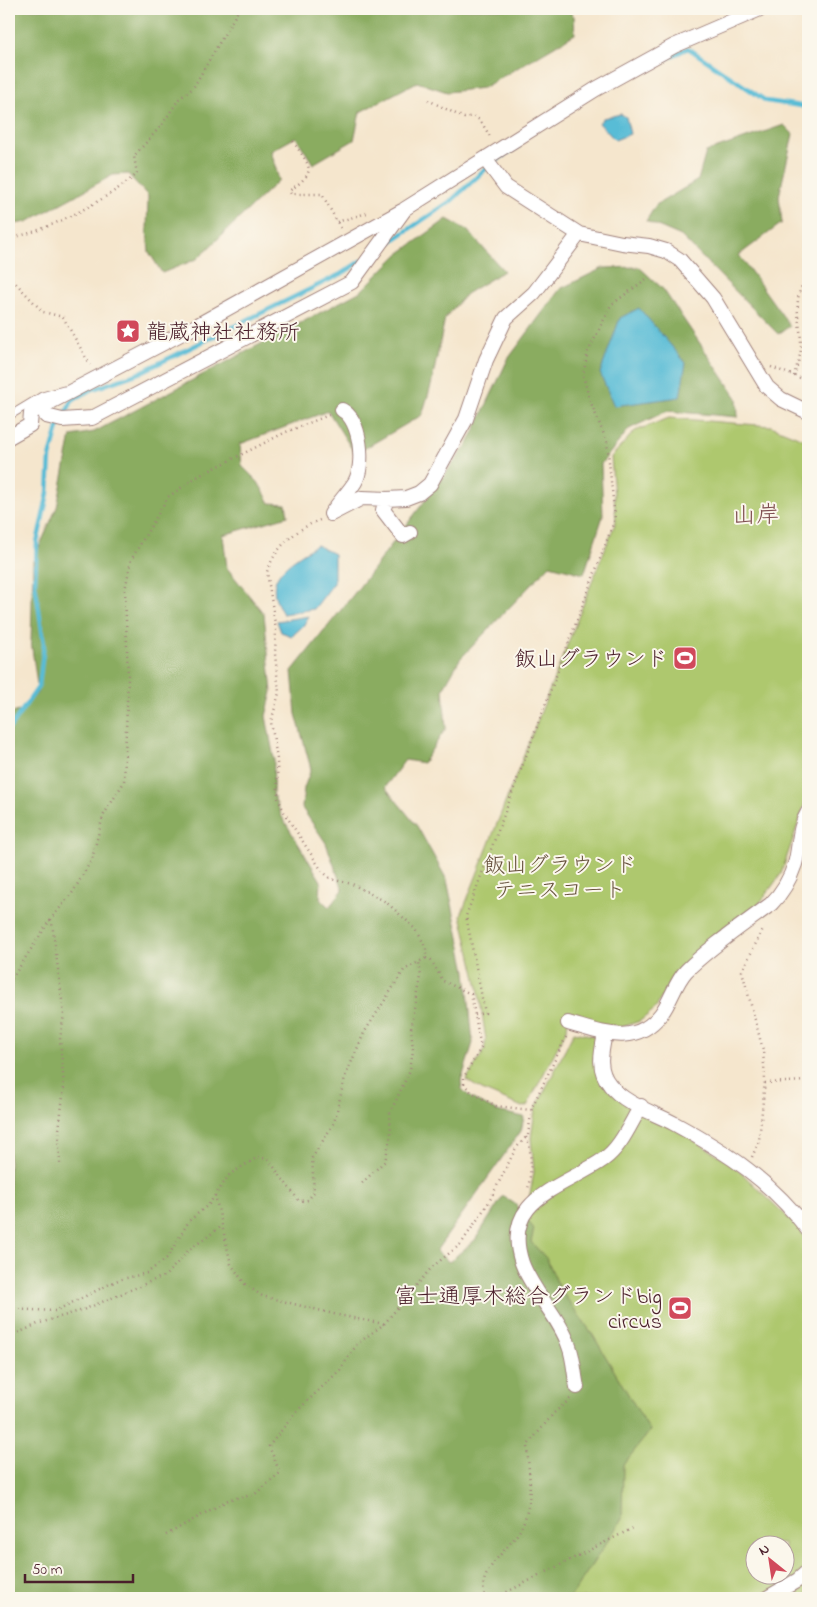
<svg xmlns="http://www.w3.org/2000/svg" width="817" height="1607" font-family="'Indie Flower','Klee One',sans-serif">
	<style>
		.green { fill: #aec86e; stroke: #7c744c; fill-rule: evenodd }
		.forest { fill: #8aac61; stroke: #6a6646 }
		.water { fill: #58bcd6; stroke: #516e80 }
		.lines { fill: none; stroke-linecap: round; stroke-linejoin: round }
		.stream { stroke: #58bcd6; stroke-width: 4.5 }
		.service-casing { stroke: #a0827c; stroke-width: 9 }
		.minor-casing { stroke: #a0827c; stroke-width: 16 }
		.path { stroke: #a0827c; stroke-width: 2.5; stroke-dasharray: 1 4; stroke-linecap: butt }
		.service { stroke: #fff; stroke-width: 7 }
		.minor { stroke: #fff; stroke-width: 14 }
		.labels { text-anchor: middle; stroke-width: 4; stroke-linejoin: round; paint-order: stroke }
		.poi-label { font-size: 22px; fill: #4a1f2b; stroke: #fbf7ec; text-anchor: end }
		.park-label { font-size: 22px; fill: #68523f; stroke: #fbf7ec }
		.neighbourhood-label { font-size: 24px; fill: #815053; stroke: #fbf7ec }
	</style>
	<rect width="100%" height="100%" fill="#fbf7ec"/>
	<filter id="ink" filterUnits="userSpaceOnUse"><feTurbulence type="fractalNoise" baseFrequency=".02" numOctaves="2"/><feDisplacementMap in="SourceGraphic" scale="10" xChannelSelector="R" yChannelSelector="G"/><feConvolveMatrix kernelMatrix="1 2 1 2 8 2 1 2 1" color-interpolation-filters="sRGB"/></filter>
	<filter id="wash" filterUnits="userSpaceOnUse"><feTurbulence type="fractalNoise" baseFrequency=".0096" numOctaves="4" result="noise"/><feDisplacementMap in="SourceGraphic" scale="20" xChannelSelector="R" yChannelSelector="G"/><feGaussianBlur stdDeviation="1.12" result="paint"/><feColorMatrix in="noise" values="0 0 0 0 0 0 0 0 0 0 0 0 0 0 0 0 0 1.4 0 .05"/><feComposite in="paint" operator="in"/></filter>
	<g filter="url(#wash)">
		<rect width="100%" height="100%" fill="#f5e6cd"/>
		<path class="green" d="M669,418L771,426L808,441V795L781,874L759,904L713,938L674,973L656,1008L640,1021L622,1027L568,1019L567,1029L527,1106L522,1107L482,1090L466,1080L484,1051L486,1040L478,987L461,915L616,521L611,457L635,431Z
			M574,1032L595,1036L599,1040L606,1088L730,1162L800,1229L808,1245V1598H558L522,1237L534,1172L531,1138L535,1110ZM754,1544H784V1574H754Z"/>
		<path class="forest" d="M9,9H567L574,16L575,34L483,88L447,92L417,82L360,112L354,140L313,164L296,137L271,151L279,180L197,259L162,273L149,252L147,230L148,196L128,174L113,175L27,222L9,225Z
			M784,125L793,134L779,196L782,223L739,255L790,326L778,334L681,236L646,221L656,205L698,180L706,152Z
			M447,219L467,230L504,271L466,294L445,318L431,386L422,415L355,454L328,411L240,444L242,466L258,482L270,503L286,504L288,516L223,535L227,568L264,614L272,692L266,716L274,759L273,794L282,817L321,881L320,899L329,907L343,890L326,843L302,808L304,788L311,769L296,714L292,671L357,590L468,444L508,359L560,289L603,268L639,267L663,289L737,398L738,417L667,411L629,429L601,464L603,516L584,574L550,565L460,659L443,689L446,728L423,763L405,760L385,787L417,826L447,880L466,971L473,1043L461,1081L462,1089L471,1098L496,1111L524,1117L521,1131L436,1251L449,1262L475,1240L503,1196L515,1204L534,1229L531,1242L547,1259L560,1289L591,1332L650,1431L623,1465L622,1519L570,1598H9V714L22,710L38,692L31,641L33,561L57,507L71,436L94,432L361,291L397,255Z"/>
		<path class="water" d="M621,114L626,117L630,134L615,140L599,123L603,118Z
			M639,308L686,363L680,397L614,406L600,373L620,318Z
			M316,545L334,554V583L314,609L283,614C260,577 287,564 316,545Z
			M309,616L303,626L292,636L281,632L277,621Z"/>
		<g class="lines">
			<path class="stream" d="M651,66L688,48L766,101L808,107
				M384,246L451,201L493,162L518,146
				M9,729L39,686L44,644L35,583L37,543L48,493L50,457L58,428L72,401L88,391L139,373L341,274L361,261"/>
		</g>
	</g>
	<g filter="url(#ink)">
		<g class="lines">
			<g class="service-casing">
				<path id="service" d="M9,416L42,396L64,390"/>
			</g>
			<g class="minor-casing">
				<path id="minor" d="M485,159L506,187L579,234L622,243L649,246L666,251L680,260L713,298L767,387L781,399L808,412
					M43,406L46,416L62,420L92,418L352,282L405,209L596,89L674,46L760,9
					M342,410C361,420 365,465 355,482C348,493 338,503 331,514L362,498L389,499
					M9,437L30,425L31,413L43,406L196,326L402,211
					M410,532L403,536L383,510L387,499L406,498L419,493L430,484L466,419L486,360L506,318L534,293L579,234
					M568,1023C601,1032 635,1048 661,1014C671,1001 675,983 686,971C711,946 743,925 771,904C782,893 790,879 795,864C800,846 798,828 808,812
					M605,1034C601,1053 597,1070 610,1085C624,1104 655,1113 675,1124C728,1153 771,1181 808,1230
					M577,1387C574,1374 574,1359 569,1346C560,1318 532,1291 522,1263C500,1198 563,1188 604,1159C621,1147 630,1124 641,1106
					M767,1598L798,1580L808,1571"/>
			</g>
			<path class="path" d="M9,16L15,9
				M428,100L464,118L472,116L480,120L491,138
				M293,141C310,168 319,170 289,191L291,194H322L341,229
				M337,222L370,212
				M9,238C45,233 110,198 137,174L134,156L161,126L179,99L193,88L239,9
				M9,276L43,312L63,317L90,365
				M771,367L808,381
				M794,376C796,368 800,358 801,349C802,319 789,304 808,274
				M50,920L52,923L64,1015L60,1038L64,1087L59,1130L60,1166
				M426,958L431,960L443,981L471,994L481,1048L464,1077V1084L471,1092L496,1106L531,1110
				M9,983L50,920L73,892L92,859L103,816L124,782L128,677L125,590L131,560L168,497L195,478L286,432L329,415
				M475,1015L485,1013L466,916L615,519L607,442L589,398L583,375L588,352L611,305L646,279
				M765,1083L808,1081
				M526,1137C533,1152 531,1173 528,1189
				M752,1157L759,1141L765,1080L763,1050L742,971L764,927
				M362,1183L385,1161L391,1135L390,1113L410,1070L413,1049L411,1029L421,977L419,962
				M215,1195L231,1264L245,1284L262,1296L338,1315L384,1324
				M9,1309L55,1311L118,1280L147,1273L167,1258L189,1221L209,1204L230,1174L258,1157L268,1159L299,1201L308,1200L314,1192L312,1158L334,1123L345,1077L364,1033L404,970L426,958V948L416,929L386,902L352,884L331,879L322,871L285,814L278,798L277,759L271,722L279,693L275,654L276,630L267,572C275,547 296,529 320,520
				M9,1337L40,1323L83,1310L166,1275L189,1250L222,1226
				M570,1399L554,1413L527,1446C529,1475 534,1499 522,1526C513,1547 475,1571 485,1595L492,1598L505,1593L633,1528
				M166,1535L230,1499L254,1495L280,1473L269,1446L297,1411L340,1370L357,1344L384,1324L432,1267L461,1244L489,1202L516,1148L528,1135L532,1107L566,1037"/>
			<use href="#service" class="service"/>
			<use href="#minor" class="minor"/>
		</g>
	</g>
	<defs>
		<g id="sight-square" transform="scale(1.25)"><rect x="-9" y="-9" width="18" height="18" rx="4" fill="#d1495b" stroke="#fbf7ec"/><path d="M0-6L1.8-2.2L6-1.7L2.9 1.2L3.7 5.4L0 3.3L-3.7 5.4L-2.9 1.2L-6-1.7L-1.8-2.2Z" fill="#fff"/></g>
		<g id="stadium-square" transform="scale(1.25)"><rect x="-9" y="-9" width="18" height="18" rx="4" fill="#d1495b" stroke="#fbf7ec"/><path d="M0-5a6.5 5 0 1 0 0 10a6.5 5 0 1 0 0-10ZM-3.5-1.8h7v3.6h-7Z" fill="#fff"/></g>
	</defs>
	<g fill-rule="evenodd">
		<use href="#sight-square" x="128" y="331"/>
		<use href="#stadium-square" x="685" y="658"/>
		<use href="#stadium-square" x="680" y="1308"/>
	</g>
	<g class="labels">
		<g class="poi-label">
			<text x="146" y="339" text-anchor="start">龍蔵神社社務所</text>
			<text x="668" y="666">飯山グラウンド</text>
			<text x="662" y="1303">富士通厚木総合グランドbig<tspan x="662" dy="25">circus</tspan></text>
		</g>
		<g class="park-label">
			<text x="560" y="872">飯山グラウンド<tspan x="560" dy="25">テニスコート</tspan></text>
		</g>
		<g class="neighbourhood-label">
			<text x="756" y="522">山岸</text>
		</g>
	</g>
	<rect width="817" height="1607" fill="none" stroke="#fbf7ec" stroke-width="30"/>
	<g transform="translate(770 1560) rotate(330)"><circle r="24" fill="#fbf7ec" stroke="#b4a19f"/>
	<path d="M0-4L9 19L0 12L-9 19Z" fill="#d1495b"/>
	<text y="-8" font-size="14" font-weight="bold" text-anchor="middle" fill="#4a1f2b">N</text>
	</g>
	<path d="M25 1574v8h108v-8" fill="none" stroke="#4a1f2b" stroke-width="2.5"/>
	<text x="32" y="1574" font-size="15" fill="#4a1f2b" stroke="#fbf7ec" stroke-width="4" paint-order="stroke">50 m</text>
</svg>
